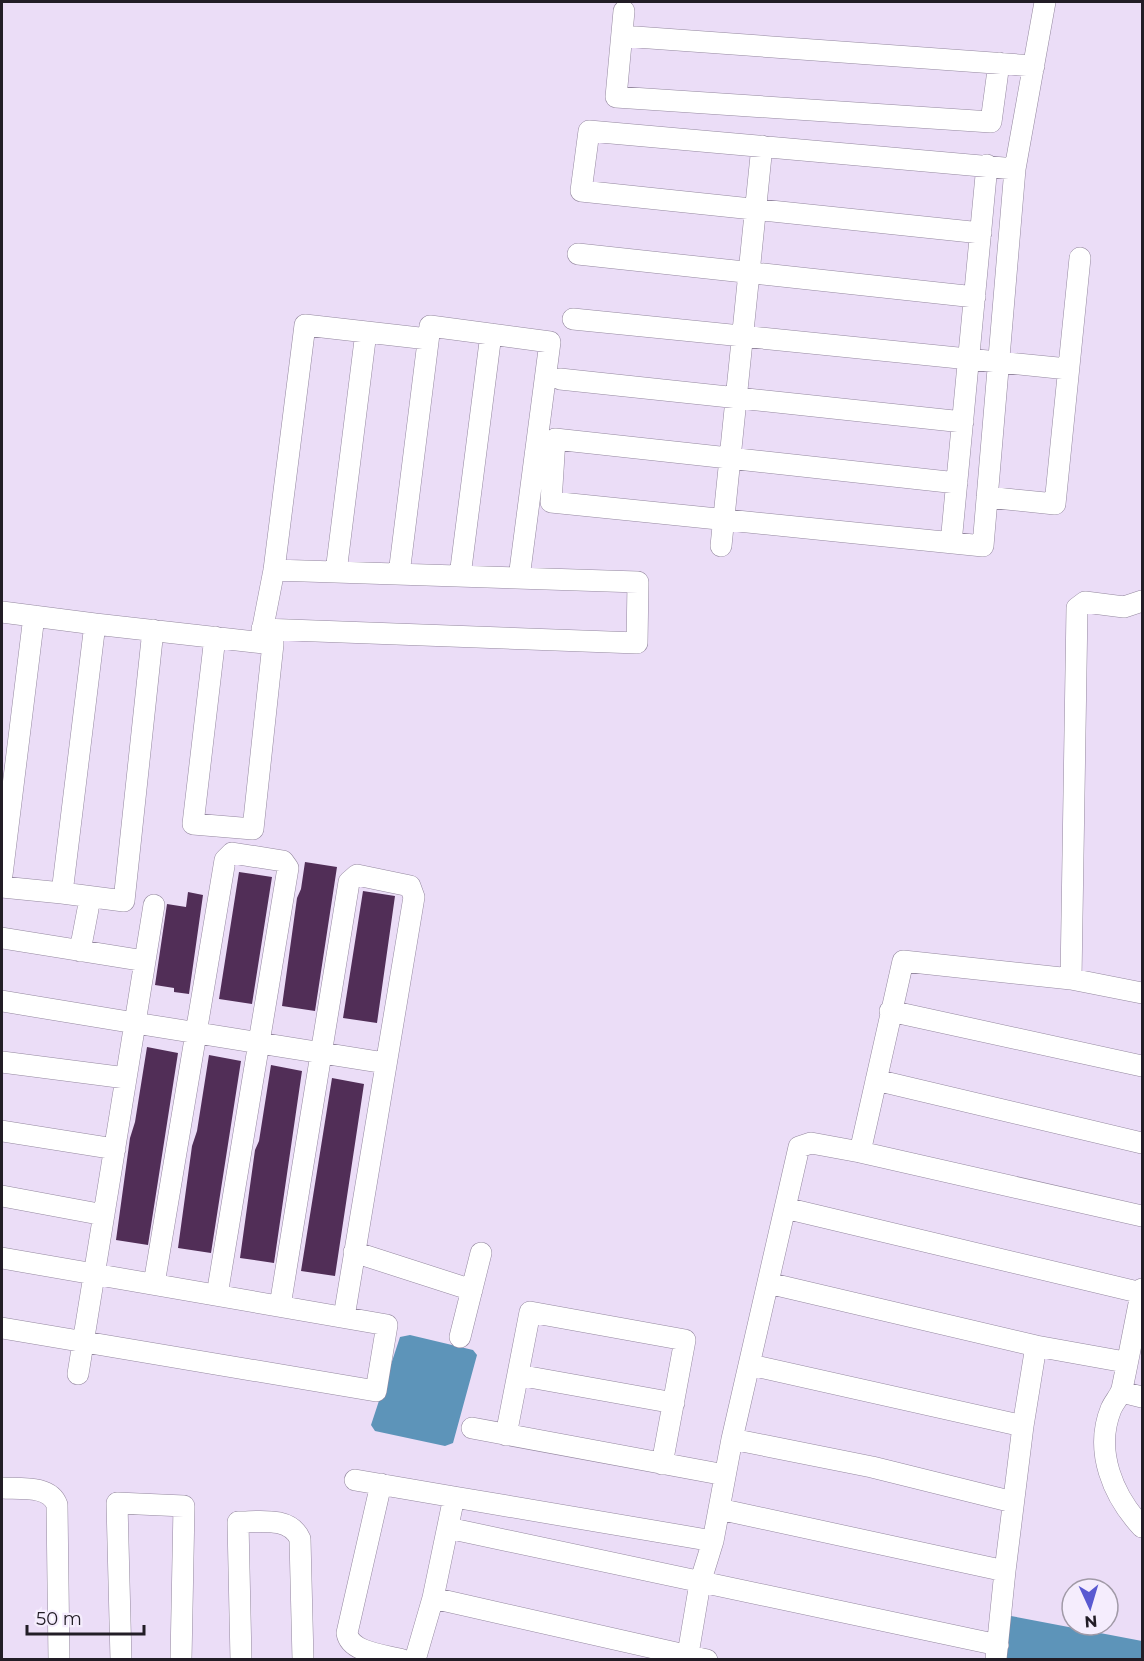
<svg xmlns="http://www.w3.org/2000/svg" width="1144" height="1661" font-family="Montserrat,sans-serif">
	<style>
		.water { fill: #5d94b9 }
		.building { fill: #512e57 }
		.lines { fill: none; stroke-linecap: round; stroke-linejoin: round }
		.minor-casing { stroke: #94889f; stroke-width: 22 }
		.minor { stroke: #fff; stroke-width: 21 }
	</style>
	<rect width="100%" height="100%" fill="#ebddf7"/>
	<path class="water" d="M410,1335L473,1350L477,1355L453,1443L445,1446L375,1431L371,1425L400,1337Z
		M1011,1616L1142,1641V1659L1003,1660L1006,1622Z"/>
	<path class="building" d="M305,862L337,867L315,1011L282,1006L297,898L301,889Z
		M239,872L272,877L252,1004L219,999Z
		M363,891L395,896L377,1023L343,1018Z
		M188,892L203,895L189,994L174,992V988L155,985L167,904L186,907Z
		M147,1047L178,1053L148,1245L116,1240L130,1138L135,1122Z
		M209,1055L241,1061L211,1253L178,1248L192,1146L197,1131Z
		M271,1065L302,1071L274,1263L240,1258L255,1150L259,1141Z
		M332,1078L364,1084L335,1276L301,1271Z"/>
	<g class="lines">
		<g class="minor-casing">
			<path id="minor" d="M624,11L616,97L991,122L999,63
				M622,36L1034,66
				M981,233L581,191L589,131L1015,169
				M578,254L975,297
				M573,319L1068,369
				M560,379L963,422
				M957,483L555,439L551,502L983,546L1015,169L1045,2
				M987,497L1055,504L1080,258
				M951,543L987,165
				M721,546L762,146
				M336,572L366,332
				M399,574L430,326L550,342L519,578
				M460,576L491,334
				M2,612L95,624L62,893L2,887
				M95,624L273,644L253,829L193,824L215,637
				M262,629L637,643L638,582L274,570
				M260,642L274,570L305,325L428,339
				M2,875L34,616
				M62,893L124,901L153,630
				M2,938L145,961
				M80,951L88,909
				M1071,979L1077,608L1085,602L1124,607L1142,601
				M2,1001L135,1023L154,905
				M890,1011L1142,1066
				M2,1062L126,1078
				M876,1080L1142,1143
				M2,1131L115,1149
				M860,1152L903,961L1071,979L1142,993
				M2,1196L104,1215
				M785,1208L1142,1293
				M354,1252L472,1290
				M2,1258L387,1325L376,1391L2,1328
				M768,1283L1036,1346L1125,1362
				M154,1284L225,860L232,853L283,861L288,868L217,1295
				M1142,1289C1135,1323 1129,1356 1122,1389C1120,1396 1114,1402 1111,1409C1094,1451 1113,1496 1142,1527
				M280,1306L349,882L357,875L410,886L414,897L344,1317
				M460,1337L481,1253
				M751,1365L1023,1426
				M78,1374L135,1023L385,1063
				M518,1375L674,1403
				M1122,1392L1142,1397
				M472,1428L725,1475
				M506,1435L530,1312L685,1340L662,1464
				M732,1439L872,1467L1013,1502
				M355,1480L454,1497L433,1598
				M381,1484L347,1633C350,1653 386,1655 403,1660
				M2,1488C20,1489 50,1485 57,1505L59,1660
				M454,1497L713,1541
				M719,1509L1005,1571L1023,1426L1036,1346
				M448,1528L998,1645
				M996,1659L1005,1571
				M121,1660L117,1503L184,1506L181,1660
				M241,1660L238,1522C259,1522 290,1516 300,1539L303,1660
				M415,1660L433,1598L707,1660
				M687,1660L700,1583L713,1541L732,1439L799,1147L811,1143L860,1152L1142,1216"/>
		</g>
		<use href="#minor" class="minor"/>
	</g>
	<rect width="1144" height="1661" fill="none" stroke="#221d26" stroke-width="6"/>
	<g transform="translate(1090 1607) rotate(176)"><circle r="28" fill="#f5edfd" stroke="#a19aa7" stroke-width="1.5"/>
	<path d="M0-4.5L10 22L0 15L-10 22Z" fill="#5959d1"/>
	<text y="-9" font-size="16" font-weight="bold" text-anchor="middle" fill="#221d26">N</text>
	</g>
	<path d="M27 1625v9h117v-9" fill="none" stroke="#221d26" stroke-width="3"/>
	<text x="36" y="1625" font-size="18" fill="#221d26" stroke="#f5edfd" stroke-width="4.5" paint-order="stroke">50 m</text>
</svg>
